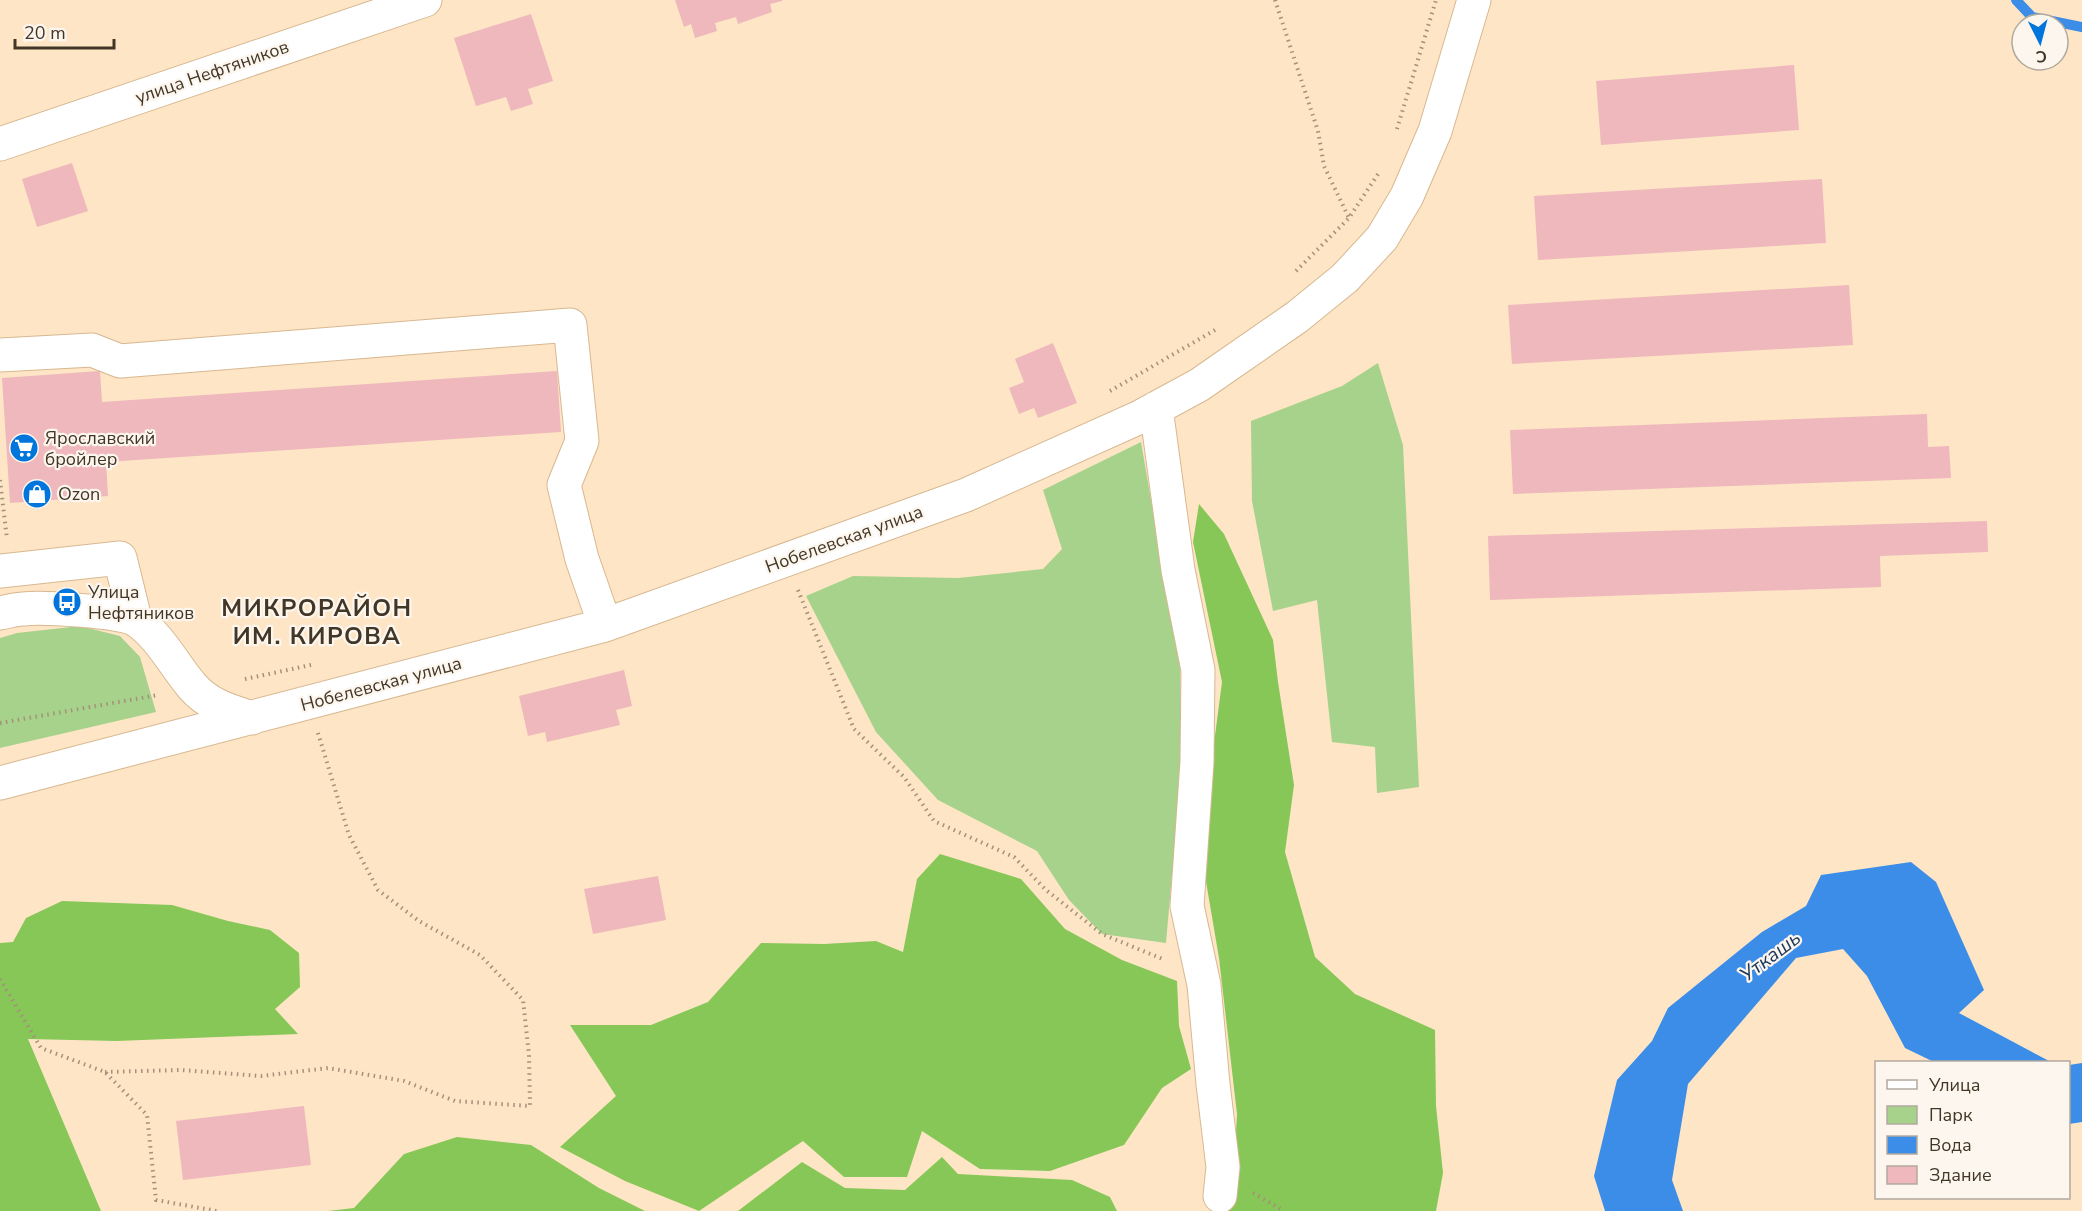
<svg xmlns="http://www.w3.org/2000/svg" width="2082" height="1211" font-family="'Nunito Sans',sans-serif">
	<style>
		.green { fill: #a6d28b }
		.forest { fill: #86c757 }
		.water { fill: #3c8de8 }
		.lines { fill: none; stroke-linecap: round; stroke-linejoin: round }
		.stream { stroke: #3c8de8; stroke-width: 10 }
		.building { fill: #eeb8bc }
		.minor-casing { stroke: #d7b891; stroke-width: 35 }
		.path { stroke: #a49179; stroke-width: 4; stroke-dasharray: 1.5 4.5; stroke-linecap: butt }
		.minor { stroke: #fff; stroke-width: 33 }
		.labels { text-anchor: middle; stroke-width: 4.5; stroke-linejoin: round; paint-order: stroke }
		.street-label { font-size: 18px; fill: #423626; stroke: #fcf6ee }
		.poi-label { font-size: 18px; fill: #423626; stroke: #fcf6ee; text-anchor: start }
		.water-label { font-size: 20px; font-style: italic; fill: #17375c; stroke: #fcf6ee }
		.district-label { font-size: 24px; font-weight: bold; letter-spacing: 1.5px; fill: #423626; stroke: #fcf6ee }
	</style>
	<rect width="100%" height="100%" fill="#fee5c5"/>
	<path class="green" d="M1378,363L1403,445L1419,787L1377,793L1375,747L1332,742L1317,600L1273,611L1252,501L1251,421L1342,386Z
		M1141,442L1180,668L1182,759L1166,943L1102,934L1069,900L1037,851L938,800L876,732L806,596L853,576L958,578L1043,569L1062,549L1043,490Z
		M80,626L120,636L140,657L156,712L0,748V638L17,633Z"/>
	<path class="forest" d="M1199,504L1224,534L1273,640L1278,682L1294,785L1285,852L1315,957L1355,994L1435,1030L1436,1106L1443,1173L1436,1211H1212L1217,1204L1232,1207L1237,1114L1219,958L1203,864L1207,797L1222,682L1193,542Z
		M940,854L1021,879L1065,929L1122,960L1177,981L1179,1026L1191,1069L1162,1088L1124,1145L1050,1171L980,1169L922,1131L907,1177H844L803,1141L699,1211L625,1181L560,1147L616,1096L570,1025H651L708,1002L761,943L824,944L876,941L903,952L917,879Z
		M62,901L172,905L228,921L270,930L299,953L300,987L275,1009L298,1034L117,1041L28,1039L101,1211H0V943L13,942L26,918Z
		M457,1137L531,1145L599,1188L645,1211H328L354,1208L404,1154Z
		M942,1157L958,1174L1072,1180L1110,1197L1117,1211H738L802,1162L845,1188L905,1190Z"/>
	<path class="water" d="M1911,862L1936,882L1984,990L1959,1013L2051,1062H1934L1905,1048L1867,976L1843,949L1796,958L1688,1084L1672,1180L1683,1211H1605L1594,1176L1617,1080L1652,1041L1668,1008L1762,932L1806,906L1821,875Z
		M2082,1063V1122L2069,1124V1065Z"/>
	<g class="lines">
		<path class="stream" d="M2016,0L2032,17L2082,27"/>
	</g>
	<path class="building" d="M675,0H782V1L770,4L772,12L738,24L736,17L715,23L717,31L695,38L691,24L684,27Z
		M531,14L553,81L528,89L533,104L511,111L506,97L476,106L454,38Z
		M1794,65L1799,130L1601,145L1596,81Z
		M72,163L88,211L37,227L22,179Z
		M1822,179L1826,243L1538,260L1534,196Z
		M1849,285L1853,345L1512,364L1508,305Z
		M1053,343L1077,403L1038,418L1034,408L1019,414L1009,388L1024,382L1015,359Z
		M100,371L102,402L557,371L561,432L106,462L108,496L10,503L2,378Z
		M1927,414L1928,447L1949,446L1951,478L1513,494L1510,430Z
		M1987,521L1988,552L1880,556L1881,587L1490,600L1488,536Z
		M624,670L632,706L616,710L620,725L547,742L545,732L528,736L519,696Z
		M658,876L666,920L593,934L584,889Z
		M304,1106L311,1165L183,1180L176,1121Z"/>
	<g class="lines">
		<g class="minor-casing">
			<path id="minor" d="M0,144L425,0
				M0,355L92,350L120,361L570,325L582,441L564,485L582,559L605,625
				M1156,408L1178,570L1198,670L1197,762L1187,906L1204,985L1213,1084L1223,1167L1220,1196
				M0,571L120,558L135,619
				M0,613C7,612 15,609 23,609C42,607 122,611 136,620C160,636 174,665 192,686C208,705 230,711 252,718
				M0,783L605,625L966,495L1140,417L1199,385L1297,317L1345,278L1382,238L1407,196L1435,131L1474,0"/>
		</g>
		<path class="path" d="M1275,0L1318,131L1324,166L1349,218
			M1397,129L1436,0
			M1296,271L1349,218L1378,174
			M1110,391L1215,330
			M0,480L7,539
			M798,590L854,729L904,777L934,821L1014,857L1046,890L1102,934L1165,960
			M245,679L311,665
			M0,723L158,695
			M0,979L41,1048L105,1072L147,1115L156,1200L217,1211
			M105,1072L181,1070L261,1076L328,1068L404,1081L455,1101L530,1106L529,1055L523,1000L480,955L419,921L378,890L349,835L318,733
			M1253,1193L1284,1211"/>
		<use href="#minor" class="minor"/>
	</g>
	<defs>
		<g id="supermarket-disc" transform="scale(1.5)"><circle r="9.5" fill="#0075dc" stroke="#fcf6ee"/><path d="M-6-5.5h2.5l.6 2H6L4.5 2H-2.5L-4.4-4H-6ZM-1.5 3.2a1.3 1.3 0 1 0 .1 0ZM3 3.2a1.3 1.3 0 1 0 .1 0Z" fill="#fff"/></g>
		<g id="shop-disc" transform="scale(1.5)"><circle r="9.5" fill="#0075dc" stroke="#fcf6ee"/><path d="M-5-2.5h2.3a2.7 3.5 0 0 1 5.4 0H5L5.5 6h-11ZM-1.5-2.5h3a1.5 2.3 0 0 0-3 0Z" fill="#fff"/></g>
		<g id="bus-disc" transform="scale(1.5)"><circle r="9.5" fill="#0075dc" stroke="#fcf6ee"/><path d="M-5-6H5V4H4V6H2V4H-2V6H-4V4H-5ZM-3.5-4V0h7V-4ZM-3.5 1.2v1.5H-2V1.2ZM2 1.2v1.5H3.5V1.2Z" fill="#fff"/></g>
	</defs>
	<g fill-rule="evenodd">
		<use href="#supermarket-disc" x="24" y="448"/>
		<use href="#shop-disc" x="37" y="494"/>
		<use href="#bus-disc" x="67" y="602"/>
	</g>
	<g class="labels">
		<g class="street-label">
			<text transform="translate(212 72) rotate(-19)" y="6">улица Нефтяников</text>
			<text transform="translate(844 539) rotate(-20)" y="6">Нобелевская улица</text>
			<text transform="translate(381 684) rotate(-15)" y="6">Нобелевская улица</text>
		</g>
		<g class="poi-label">
			<text x="45" y="444">Ярославский<tspan x="45" dy="21">бройлер</tspan></text>
			<text x="58" y="500">Ozon</text>
			<text x="88" y="598">Улица<tspan x="88" dy="21">Нефтяников</tspan></text>
		</g>
		<g class="water-label">
			<text transform="translate(1770 956) rotate(-37)" y="7">Уткашь</text>
		</g>
		<g class="district-label">
			<text x="317" y="616">МИКРОРАЙОН<tspan x="317" dy="28">ИМ. КИРОВА</tspan></text>
		</g>
	</g>
	<rect x="1875" y="1061" width="195" height="138" fill="#fcf6ee" stroke="#b2a99e" stroke-width="1.5"/>
	<rect x="1887" y="1080" width="30" height="9" fill="#ffffff" stroke="#b2a99e" stroke-width="1.5"/>
	<text x="1929" y="1091" font-size="18" fill="#423626">Улица</text>
	<rect x="1887" y="1106" width="30" height="18" fill="#a6d28b" stroke="#b2a99e" stroke-width="1.5"/>
	<text x="1929" y="1121" font-size="18" fill="#423626">Парк</text>
	<rect x="1887" y="1136" width="30" height="18" fill="#3c8de8" stroke="#b2a99e" stroke-width="1.5"/>
	<text x="1929" y="1151" font-size="18" fill="#423626">Вода</text>
	<rect x="1887" y="1166" width="30" height="18" fill="#eeb8bc" stroke="#b2a99e" stroke-width="1.5"/>
	<text x="1929" y="1181" font-size="18" fill="#423626">Здание</text>
	<g transform="translate(2040 42) rotate(174)"><circle r="28" fill="#fcf6ee" stroke="#b2a99e" stroke-width="1.5"/>
	<path d="M0-4.5L10 22L0 15L-10 22Z" fill="#0075dc"/>
	<text y="-9" font-size="16" font-weight="bold" text-anchor="middle" fill="#423626">С</text>
	</g>
	<path d="M15 39v9h99v-9" fill="none" stroke="#423626" stroke-width="3"/>
	<text x="24" y="39" font-size="18" fill="#423626" stroke="#fcf6ee" stroke-width="4.5" paint-order="stroke">20 m</text>
</svg>
